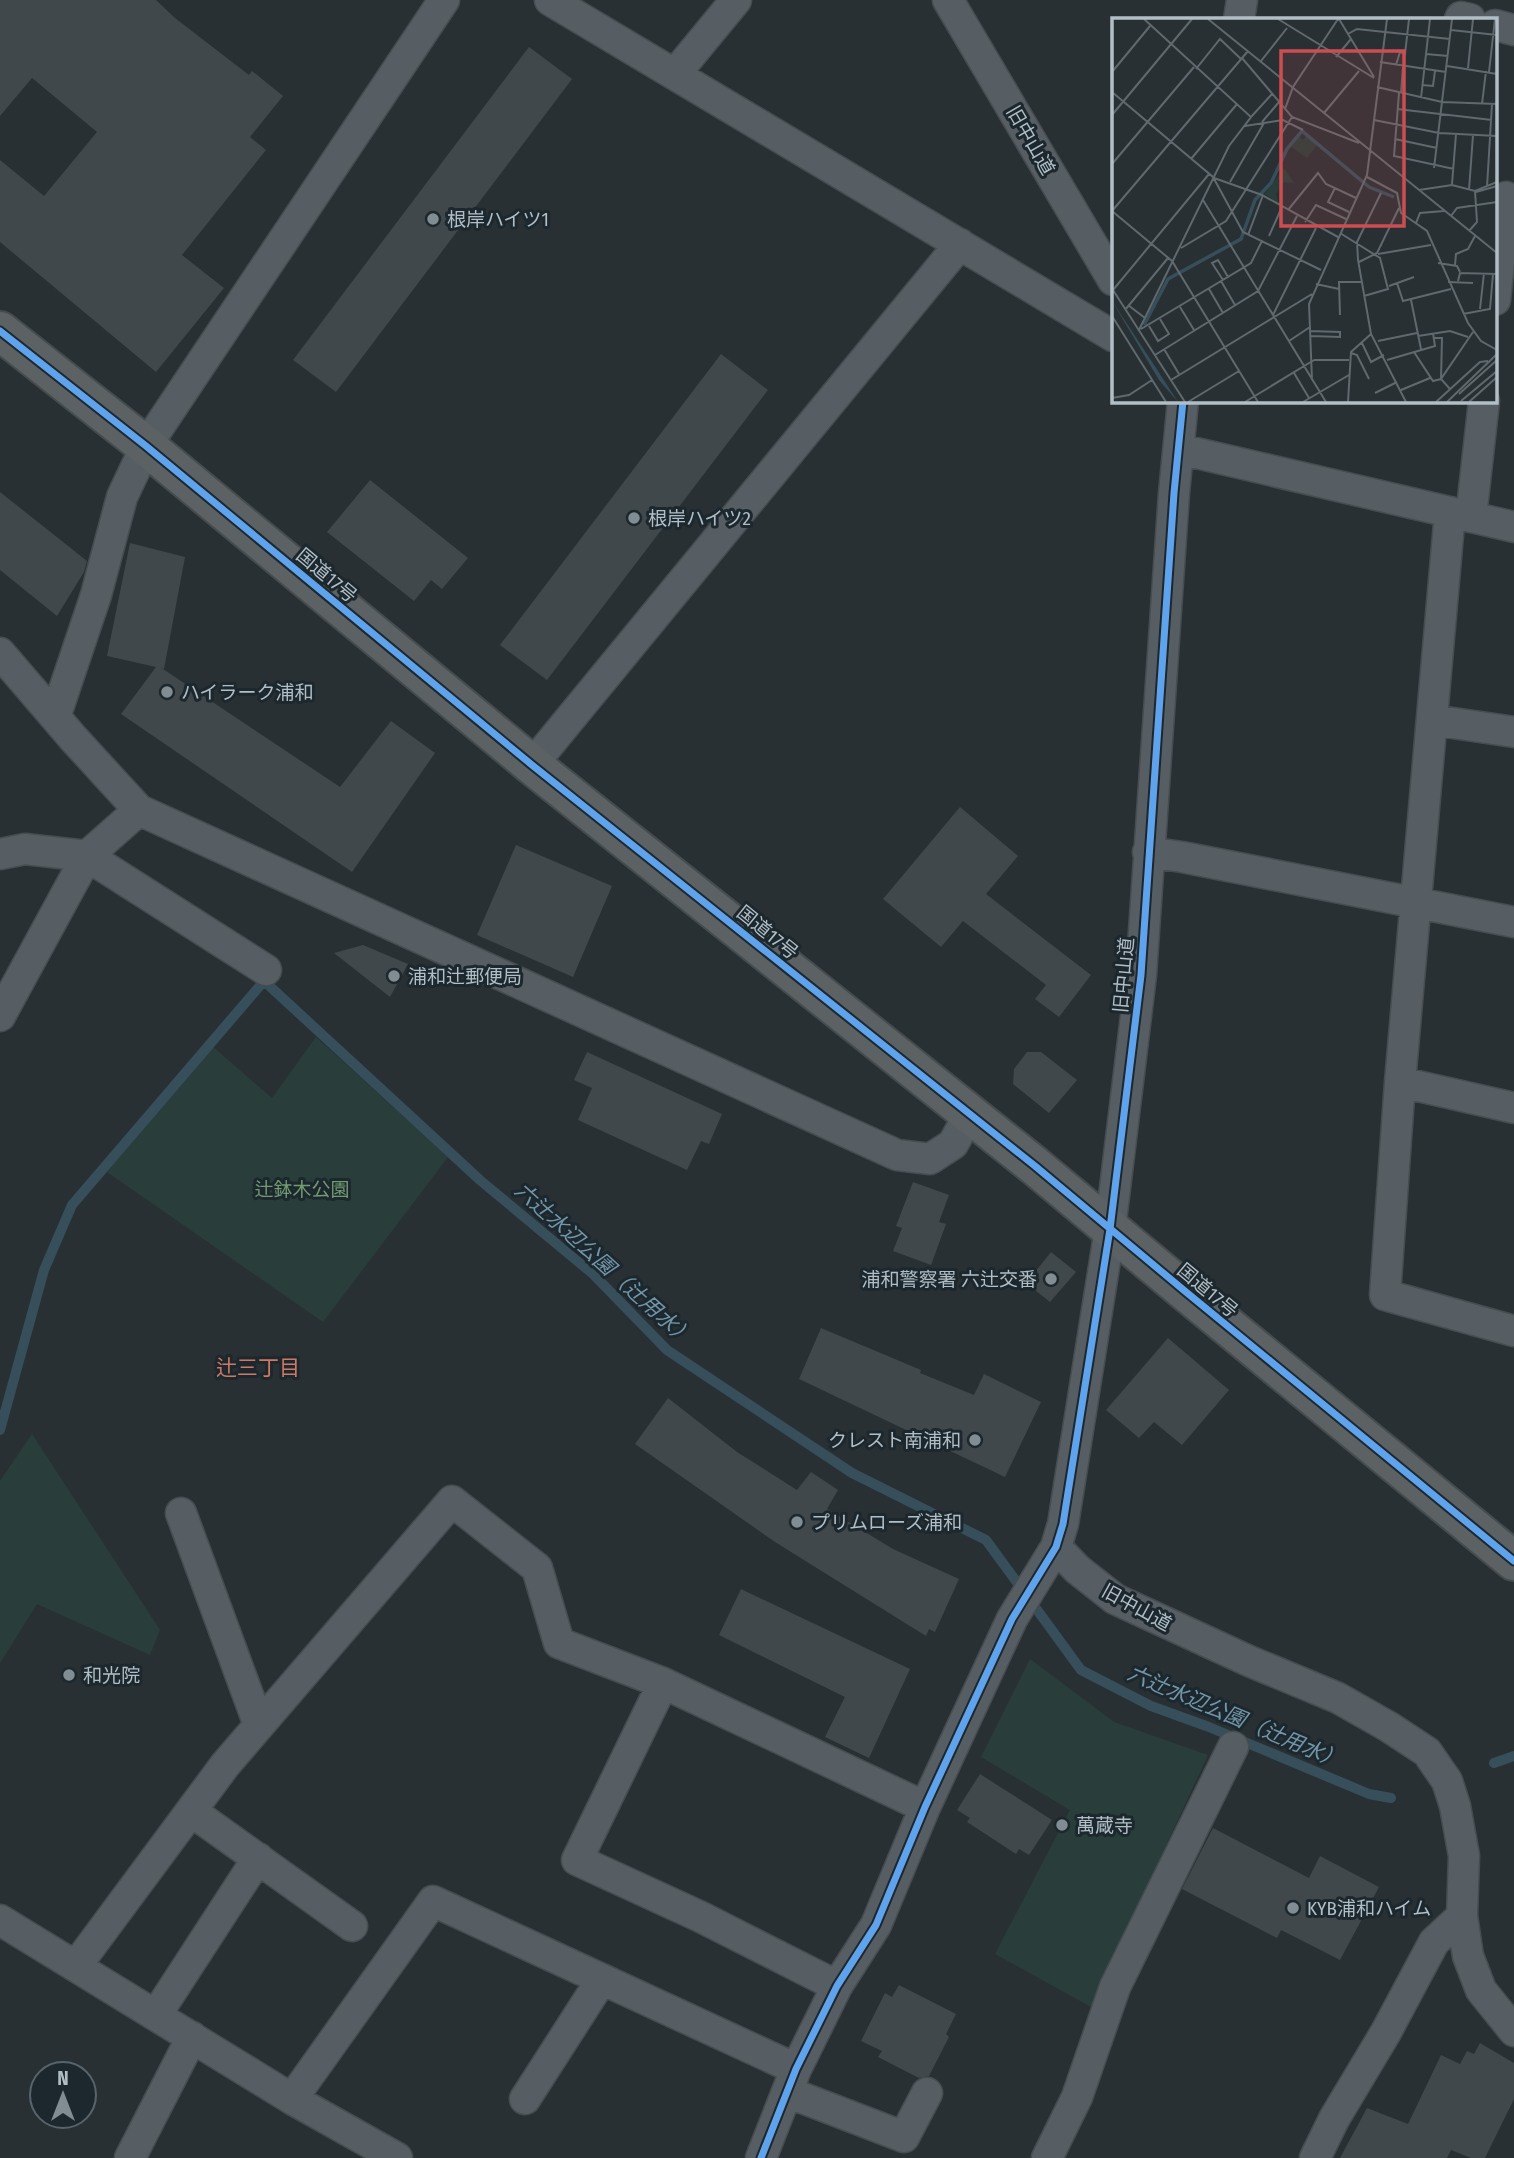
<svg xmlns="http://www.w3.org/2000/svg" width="1514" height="2158" font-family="'Fira Sans Condensed','Noto Sans JP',sans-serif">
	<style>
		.green { fill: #293e3a }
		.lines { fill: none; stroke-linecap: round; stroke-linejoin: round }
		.stream { stroke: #364f5b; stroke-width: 10 }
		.building { fill: #41484c }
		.minor-casing { stroke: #464c4f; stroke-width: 33 }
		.highway-casing { stroke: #444c4f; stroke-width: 42 }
		.minor { stroke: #575e63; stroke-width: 30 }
		.highway { stroke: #5c6163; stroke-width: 38 }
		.cycleway-casing { stroke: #1c282e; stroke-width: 11 }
		.cycleway { stroke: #60a3ed; stroke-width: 7 }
		.poi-dot { fill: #818c93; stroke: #1c282e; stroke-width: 2.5 }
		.labels { text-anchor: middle; stroke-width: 6; stroke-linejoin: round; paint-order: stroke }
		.street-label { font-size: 19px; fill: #b1bec6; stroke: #1c282e }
		.poi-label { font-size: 19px; fill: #b1bec6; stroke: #1c282e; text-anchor: start }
		.park-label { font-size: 19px; fill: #719b70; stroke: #1c282e }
		.water-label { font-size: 21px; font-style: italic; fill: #7296a8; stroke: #1c282e }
		.neighbourhood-label { font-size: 21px; fill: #cf7863; stroke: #1c282e }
		.inset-river { fill: none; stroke: #364f5b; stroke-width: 3.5 }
		.inset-road { fill: none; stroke: #5f696e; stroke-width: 2 }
		.view { fill: #cd4e50; fill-opacity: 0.15; stroke: #cd4e50; stroke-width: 3.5 }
		.inset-edge { fill: none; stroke: #b1bec6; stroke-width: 3.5 }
	</style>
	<rect width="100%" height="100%" fill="#283034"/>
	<path class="green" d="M316,1037L448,1157L323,1322L107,1172L212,1046L272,1098Z
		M32,1434L160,1630L150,1655L37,1604L0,1663V1481Z
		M1030,1659L1114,1722L1208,1755L1091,2007L995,1954L1070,1810L981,1757Z"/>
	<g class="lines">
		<path class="stream" d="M0,1430L44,1270L72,1205L264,981L481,1181L593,1274L667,1350L852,1473L986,1540L1081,1670L1151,1706L1209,1727L1369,1794L1391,1798
			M1494,1763L1514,1756"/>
	</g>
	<path class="building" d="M0,0H156L175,18L249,75L252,71L283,96L250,137L266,150L182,255L224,288L156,372L0,242V160L44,196L97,132L32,78L0,116Z
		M529,47L572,79L336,392L293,360Z
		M721,354L768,390L547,680L500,645Z
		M370,480L468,558L442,589L431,580L414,601L327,532Z
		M0,492L87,561L84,572L57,616L0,570Z
		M130,543L185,557L164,669L160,667L340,787L391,721L435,753L352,872L121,714L156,667L107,656Z
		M960,807L1018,856L986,894L1091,975L1059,1017L1035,999L1046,985L963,921L941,947L883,899Z
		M516,845L612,886L573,977L477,935Z
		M363,945L408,964L390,997L334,953Z
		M587,1052L722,1114L709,1144L701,1141L687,1170L578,1120L592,1088L574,1080Z
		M1027,1052H1041L1077,1080L1049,1113L1013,1084L1014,1069Z
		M913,1182L949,1195L939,1222L946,1224L931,1265L893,1251L902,1228L896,1226Z
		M1051,1252L1076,1272L1050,1302L1031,1287L1035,1281L1031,1277Z
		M821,1328L921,1370L920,1373L974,1395L984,1374L1041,1402L1005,1477L799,1379Z
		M1168,1338L1229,1390L1182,1445L1154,1422L1139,1438L1106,1410Z
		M668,1398L737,1452L797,1490L811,1472L838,1490L827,1509L893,1549L959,1579L935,1632L929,1629L926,1636L775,1542L635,1444Z
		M741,1589L910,1669L869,1758L825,1737L845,1697L719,1635Z
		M980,1774L1052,1820L1029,1855L1019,1849L1016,1854L967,1822L970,1818L957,1810Z
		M1213,1828L1309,1878L1320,1856L1379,1887L1340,1960L1281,1930L1277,1938L1182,1889Z
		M899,1985L956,2014L946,2034L949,2037L929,2076L919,2078L878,2057L882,2051L861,2041L885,1993L892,1997Z
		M1480,2043L1514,2063V2099L1485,2158H1471L1451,2150L1447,2158H1340L1367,2108L1408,2124L1441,2055L1460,2064L1467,2051L1474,2054Z"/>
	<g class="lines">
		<g class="minor-casing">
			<path id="minor" d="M550,0L1113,336
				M948,0L1113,280
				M1239,19L1242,0
				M1460,19L1461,17L1470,19
				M1495,25L1514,30
				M675,74L736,0
				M1495,300L1506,197
				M1179,449L1514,527
				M1450,512L1400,1082L1385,1295L1514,1331
				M1471,517L1484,401
				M0,653L73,738L139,810L897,1155L930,1159L953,1144L970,1113
				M55,717L96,595L122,497L146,446L444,0
				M1432,720L1514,732
				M532,765L960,244
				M1148,852L1182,857L1514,922
				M0,854L25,849L87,856L266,970
				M0,1016L87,856L139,810
				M1400,1082L1514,1108
				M181,1513L259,1725
				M1056,1547L1077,1569L1115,1599L1249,1661L1338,1698L1389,1727L1427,1752L1447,1781L1455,1806L1464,1856L1462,1916L1468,1956L1481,1990L1514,2031
				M663,1683L577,1860L701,1917L837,1986
				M191,1811L352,1926
				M0,1920L292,2099L397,2158
				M76,1966L225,1765L452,1501L537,1568L559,1643L663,1683L925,1807
				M156,2015L258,1858
				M787,2092L904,2137L927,2093
				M292,2099L433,1901L796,2069
				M525,2099L602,1979
				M130,2158L192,2037
				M761,2158L796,2069L837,1986L876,1925L925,1807L1012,1619L1056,1547L1063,1524L1110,1229L1141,975L1174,493L1183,401
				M1047,2158L1077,2097L1115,1987L1233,1747
				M1315,2158L1334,2119L1386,2032L1434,1942L1462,1916"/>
		</g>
		<g class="highway-casing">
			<path id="highway" d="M0,331L146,446L532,765L1035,1166L1186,1292L1514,1561"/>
		</g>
		<use href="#minor" class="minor"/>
		<use href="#highway" class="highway"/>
		<g class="cycleway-casing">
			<path id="cycleway" d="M0,331L146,446L532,765L1035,1166L1186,1292L1514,1561
				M761,2158L796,2069L837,1986L876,1925L925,1807L1012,1619L1056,1547L1063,1524L1110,1229L1141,975L1174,493L1183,401"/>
		</g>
		<use href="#cycleway" class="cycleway"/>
	</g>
	<g class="poi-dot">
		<circle cx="433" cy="219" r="7"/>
		<circle cx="634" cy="518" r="7"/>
		<circle cx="167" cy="692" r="7"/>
		<circle cx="394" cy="976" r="7"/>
		<circle cx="1051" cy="1279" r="7"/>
		<circle cx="975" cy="1440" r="7"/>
		<circle cx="797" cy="1522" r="7"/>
		<circle cx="69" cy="1675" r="7"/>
		<circle cx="1062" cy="1825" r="7"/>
		<circle cx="1293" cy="1908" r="7"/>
	</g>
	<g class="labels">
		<g class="street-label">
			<text transform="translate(1031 140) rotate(60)" y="7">旧中山道</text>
			<text transform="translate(327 575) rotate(40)" y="7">国道17号</text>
			<text transform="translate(768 932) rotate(39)" y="7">国道17号</text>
			<text transform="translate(1123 975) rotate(-85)" y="7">旧中山道</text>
			<text transform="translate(1208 1290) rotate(40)" y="7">国道17号</text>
			<text transform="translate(1137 1607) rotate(29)" y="7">旧中山道</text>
		</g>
		<g class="poi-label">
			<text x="447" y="226">根岸ハイツ1</text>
			<text x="648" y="525">根岸ハイツ2</text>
			<text x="181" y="699">ハイラーク浦和</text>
			<text x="408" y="983">浦和辻郵便局</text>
			<text x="1037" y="1286" text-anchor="end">浦和警察署 六辻交番</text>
			<text x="961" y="1447" text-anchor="end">クレスト南浦和</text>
			<text x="811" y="1529">プリムローズ浦和</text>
			<text x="83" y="1682">和光院</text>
			<text x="1076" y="1832">萬蔵寺</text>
			<text x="1307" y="1915">KYB浦和ハイム</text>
		</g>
		<g class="park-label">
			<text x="302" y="1196">辻鉢木公園</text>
		</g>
		<g class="water-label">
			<text transform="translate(604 1264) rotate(42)" y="7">六辻水辺公園（辻用水）</text>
			<text transform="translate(1235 1717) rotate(23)" y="7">六辻水辺公園（辻用水）</text>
		</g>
		<g class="neighbourhood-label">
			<text x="258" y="1375">辻三丁目</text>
		</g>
	</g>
	<g transform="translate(1112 18)">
		<rect width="385" height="385" fill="#283034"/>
		<path d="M195,117L205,127L195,140L178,128L186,118L191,122ZM172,150L182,165L172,164L164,176L167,186L153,176Z" fill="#293e3a"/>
		<path d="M0,283L44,350L66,384L47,362Z" fill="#364f5b"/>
		<path class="inset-river" d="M32,307L56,261L129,221L143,182L159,165L175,131L190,113L257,169L282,179"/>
		<path class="inset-road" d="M96,1L385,235M166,1L262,60M227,1L262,59M339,12L385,17M236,16L245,11L338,21M314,36L336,38M224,39L239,21M130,40L180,99L247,125M149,43L175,10M268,44L334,54M284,47L288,34L293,36L297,1M335,48L385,56M356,50L361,1M84,51L108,21L129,41M0,54L38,8M377,54L383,1M310,67L321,68L323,53M265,69L330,84L385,86M0,74L101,159L131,214L209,252M287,75L282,138L342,151M289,75L291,49M309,80L318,1M370,86L374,53M173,91L181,69L226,1M285,91L380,102M212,95L247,53M0,97L80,1M139,99L160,76M262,102L327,115L385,118M150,104L167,84M133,108L171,102L191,112M283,121L325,130M79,141L125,86M0,146L82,49M322,150L340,1M255,159L285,175L289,195L315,213L356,305L369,323L385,332M102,160L150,177L226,219M118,164L152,105M340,166L344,116M375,169L380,86M223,170L216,184L237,194M307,172L340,167L363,173L385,164M357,172L361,117M364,174L385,168M269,175L245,224L246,242L259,316L294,384M91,182L214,384M176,192L206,155L214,166L244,180M0,193L60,243L146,384M0,193L136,33M339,198L345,190L385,184M193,204L204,187L234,201M304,205L308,195L332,193M357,213L365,204L363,173M228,215L268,240L276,271L252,278M136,217L151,177M157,218L170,189M69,230L114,203L180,99M266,236L319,227M247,244L265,235L287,190M326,245L345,248L348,254M343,247L344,236L356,231L363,218M111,262L100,245L106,242L116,259M109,263L123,287M346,263L348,255L385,256M336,264L361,265M285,265L291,283L339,271M204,266L227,271M277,268L302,259M97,271L111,295M1,272L97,156M1,272L73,384M299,282L309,331M16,287L33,300M68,289L82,312M368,291L372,255M13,292L56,240M351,296L378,291L381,256M161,297L204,210M228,297L227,264H250M0,298L54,384M37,308L46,323L57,316L48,301M29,311L139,245L150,223M27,312L117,128L139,99L32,1M198,313L228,314V319L199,318M306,318L338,313L356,319M177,323L198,309M266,323L305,315M250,325L259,344L272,337M52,331L67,356M302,334L321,363L329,361L330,320H322M239,335L245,337L257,361M43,337L146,273L185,198M202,342H237M275,342L323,328L321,315M182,355L197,380M59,362L200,276M200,362L197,286L255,157L275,1M338,371L329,361L361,314M289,372L318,360M263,375L285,364M347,376L385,342M0,380L17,377L40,362M349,383L385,353M76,384L127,353M133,384L202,342M191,384L237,357M236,384L239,334L259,316M324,384L368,344L376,343M335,384L385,336M357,384L385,359"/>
		<path class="view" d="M169,33H292V208H169Z"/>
		<rect width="385" height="385" class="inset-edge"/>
	</g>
	<g transform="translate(63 2095)"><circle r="33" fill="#1c282e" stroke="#58646b" stroke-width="2"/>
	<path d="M0-5L12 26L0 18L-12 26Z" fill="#818c93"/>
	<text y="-10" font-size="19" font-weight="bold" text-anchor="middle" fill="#b1bec6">N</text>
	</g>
</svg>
